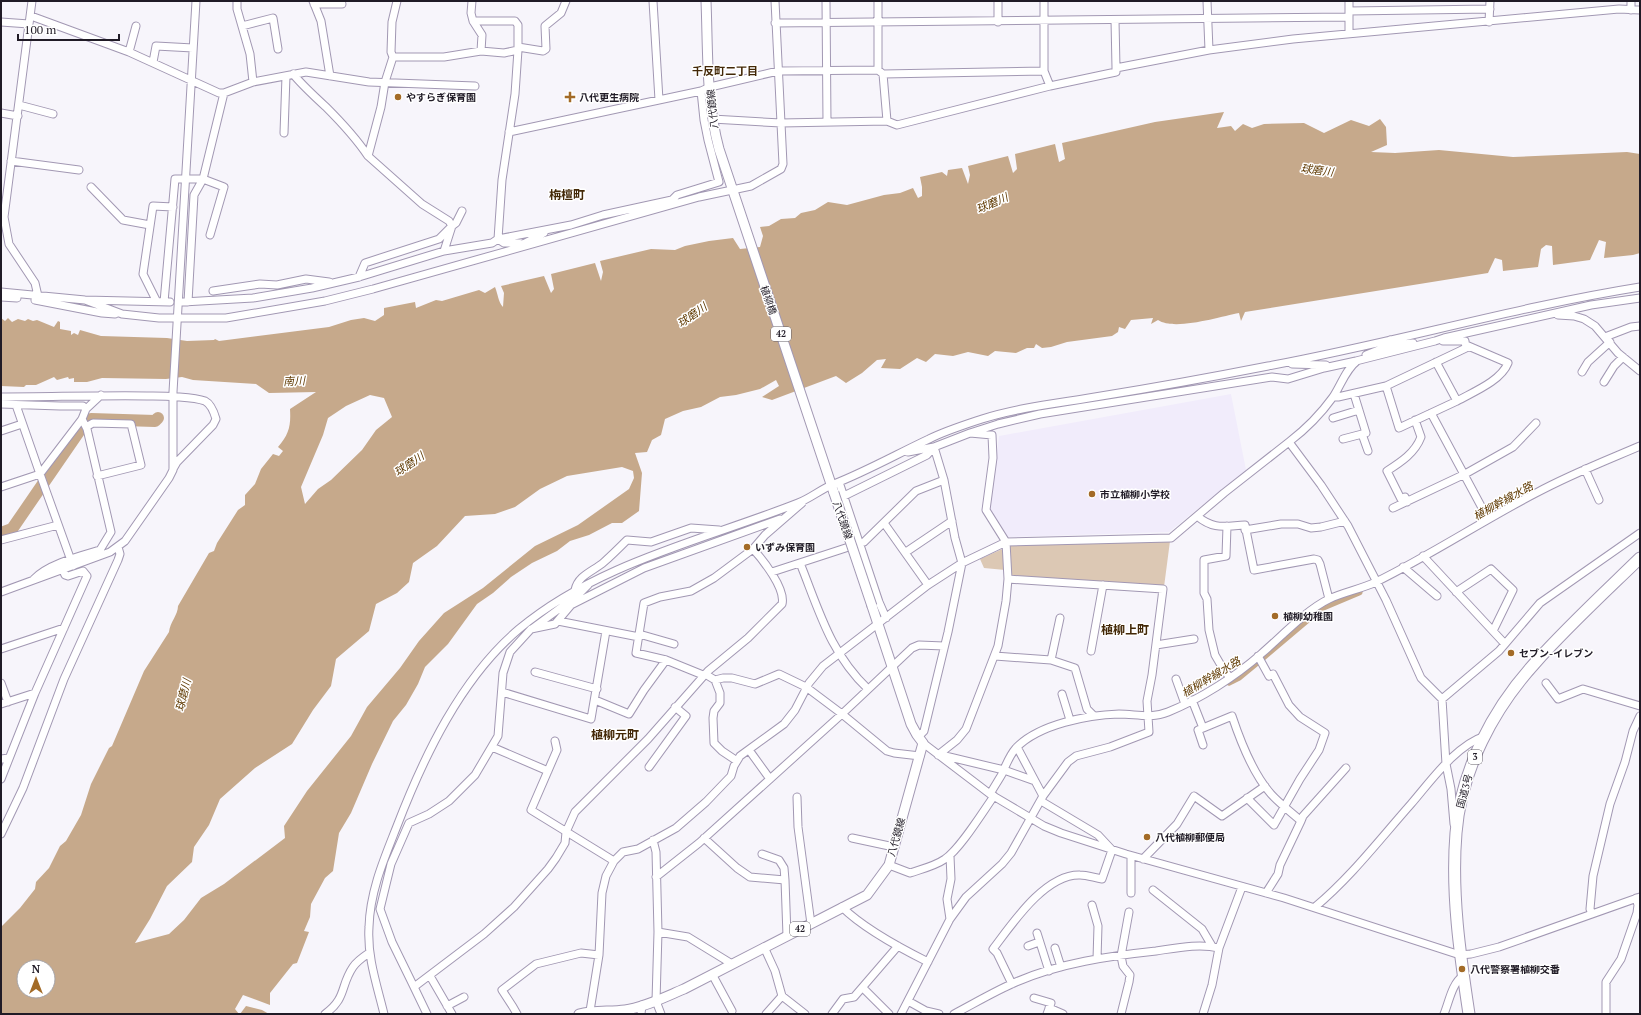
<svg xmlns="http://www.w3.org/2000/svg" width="1641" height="1015" font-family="'PT Serif','Noto Sans JP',serif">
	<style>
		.built { fill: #f1ecfb }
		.green { fill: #dcc8b4 }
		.water { fill: #c6a98b; fill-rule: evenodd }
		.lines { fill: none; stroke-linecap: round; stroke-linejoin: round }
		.canal { stroke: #c6a98b; stroke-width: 7 }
		.river { stroke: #c6a98b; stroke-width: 12 }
		.minor-casing { stroke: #a298b3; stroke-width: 9 }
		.major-casing { stroke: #a298b3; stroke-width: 11 }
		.highway-casing { stroke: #a298b3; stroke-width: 13 }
		.minor { stroke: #fff; stroke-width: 7 }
		.major { stroke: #fff; stroke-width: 9 }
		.highway { stroke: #fff; stroke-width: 11 }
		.major-bridge-casing { stroke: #a298b3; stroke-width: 11; stroke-linecap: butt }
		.major-bridge { stroke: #fff; stroke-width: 9 }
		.poi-dot { fill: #a36b27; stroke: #fff; stroke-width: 1.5 }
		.labels { text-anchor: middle; stroke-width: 3; stroke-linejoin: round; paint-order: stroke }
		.shield { fill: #fff; stroke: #635f67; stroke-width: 1 }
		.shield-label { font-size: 9px; font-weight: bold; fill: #201b26 }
		.poi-label { font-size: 10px; font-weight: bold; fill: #201b26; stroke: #fff; text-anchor: start }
		.street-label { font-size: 10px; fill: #201b26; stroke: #fff }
		.neighbourhood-label { font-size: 11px; font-weight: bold; fill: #432807; stroke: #fff }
		.water-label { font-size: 11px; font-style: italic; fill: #5f3901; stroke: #fff }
		.quarter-label { font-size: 12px; font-weight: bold; fill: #432807; stroke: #fff }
	</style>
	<rect width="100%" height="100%" fill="#f7f5fb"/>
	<path class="built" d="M1231,394L1246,470L1169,532L1006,537L990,510L999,436Z"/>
	<path class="green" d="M1170,541L1164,587L1011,578L1005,570L984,568L980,559L1009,546L1069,542Z"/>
	<path class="water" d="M1224,112L1217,128L1231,126L1235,131L1243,124L1252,128L1264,124L1304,123L1324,133L1351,120L1369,126L1380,119L1386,127L1387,145L1371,152L1395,153L1439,150L1513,157L1627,152L1640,154V253L1633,255L1604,258L1606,242L1599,240L1590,260L1553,265L1552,246L1546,245L1541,249L1538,267L1503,271L1502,260L1495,258L1488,273L1245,312L1241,321L1239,313C1219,317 1174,331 1158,320L1151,324L1153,318L1131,320L1125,329L1119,327L1118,332L1112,336L1067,342L1051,347L1042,348L1036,344L1034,348H1027L1016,353L995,351L988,356L968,352L953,356L935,354L926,362L917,358L900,369L881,368L886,359L877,360L862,373L846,383L836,376L772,400L762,397L779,386L776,380L760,389L736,395L720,397L701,407L683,411L665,419L661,435L652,440L647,452L635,453L642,473L639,511L622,523H612L589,535L570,541L557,551L532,563L511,577L493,593L477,604L448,644L425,667L418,684L406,705L393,721L372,764L351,813L339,833L333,871L325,878L311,904L310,917L304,931L309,932L297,963L293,964L270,993V1005L243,995L235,1009L239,1014H1V927L20,908L35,889L36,882L49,868L60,846L66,841L81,815L91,784L109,748L112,746L144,671L169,632C170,622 178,615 178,606L209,553L214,551L217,543L238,510L245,505V495L255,484L261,469L273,454L279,456L283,451L278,447C289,434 291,426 290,409L316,392L269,393L256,384L193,380L182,377L166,379L102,378L87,382H74V378L69,379L68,377L57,380L54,377L36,385H26L24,387L1,386V318L5,321L8,318L12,322L18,319L25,321L28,319L33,321L37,320L54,327L58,321L60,322V329L71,331V335L74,333L78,335L80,330L101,336L167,338L187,341L214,340L215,339L219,341L329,327L351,320L364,318L375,321L384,315V308L415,302L416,308L436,300L442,301L479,290L485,293L495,287C498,294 498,302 503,307L504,293L501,286L544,276L551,293L554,289L551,274L595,263L601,281L603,272L600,261L651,249L675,250L685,246L709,241L733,238L740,249L760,247L763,236L760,227L769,226L781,219L795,218L801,213L815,210L828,202L847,205L884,195L900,193L913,188L918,198L922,196V187L920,177L942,172L947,176L948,170L962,168L968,184L970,175L968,166L1008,156L1013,173L1017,169L1015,154L1055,144L1059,162L1065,159L1062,143L1155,122ZM370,395L384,398L392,417L376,430L362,450L331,480L318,489L305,504L301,487L323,435L328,418L346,406ZM622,467L633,471L634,478L629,489L578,525L535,546L483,588L444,613L419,641L400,668L367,707L351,736L307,791L284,826L285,838L224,884L201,898L184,920L169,934L135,943L150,919L167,886L192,862L194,847L209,825L220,799L255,768L292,744L313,710L331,686L336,659L369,631L376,604L397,593L409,582L413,563L437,546L465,516L495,514L515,507L540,489L567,476ZM24,967H48V991H24Z
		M246,1006L262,1010L269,1014H240Z"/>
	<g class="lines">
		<path class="canal" d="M1229,682L1239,677L1262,658L1321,608L1359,592"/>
		<path class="river" d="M1,533L12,529L80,430L91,419L155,421L158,418"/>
		<g class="minor-casing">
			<path id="minor" d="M32,1L4,217L9,244L35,283L38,296
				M237,1V9L250,54L253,82
				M313,1L321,21L330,76
				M472,1L471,13L473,21L482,35L481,51
				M653,1L659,100
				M826,1L827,122
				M878,1V70
				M998,1V22
				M1207,1L1209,50
				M1349,1V33
				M1631,1V10
				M314,4H342
				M1349,11L1490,9
				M31,16L129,52L219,93H224L253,82L306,72L369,82L475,86
				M1115,20L1116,68
				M473,21H515L518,25V47
				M1,22L29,24
				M1489,22L1490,1
				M775,23L1349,17
				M242,26L273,18L278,49
				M129,52L136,26
				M393,57H444L481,51L504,53L518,50V47L543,51L546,49L545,26L561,13L566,1
				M153,62L156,46L193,48
				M1044,71L1050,86
				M293,74C303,86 314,96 326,107C341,122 356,138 368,156L381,107L385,82L393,57L391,52L392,22L397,1
				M883,74L887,121
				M19,105L53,114
				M1,113L18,116
				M712,119L781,123L887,121L897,125L1050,86L1116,72V68L1209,50L1293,39L1619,9L1640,10
				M509,132L701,91L710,87L778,71L878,70L883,74L1044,71V1
				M284,133L286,76
				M11,161L79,170
				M91,187L123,220L150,225
				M498,239L571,225L603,215L672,200L677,195L719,182L708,140L704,120L701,91
				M498,239L504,243H517L526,245
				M523,244L544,233
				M444,251L452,226L456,223L462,211
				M359,277L365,263L439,239L452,226L449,221L422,204L368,156
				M213,291L260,284L277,285L306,279L329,282
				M1,292L85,300L170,302
				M1,297L17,298
				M35,300L102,313L115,314
				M85,300L122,314L159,318H226L325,301L373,289L699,197L751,186L781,169L783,164L775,1
				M156,300L143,274L153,206L173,207
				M164,302L175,179H203L224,187L210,235
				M183,302L253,298L312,288L359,277L444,251L492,243L498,239L502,180L515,94L518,50
				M188,302L194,195L203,179L224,93
				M1558,315L1574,316L1584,319L1595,326L1618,353L1640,371
				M1605,337L1631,327L1640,326
				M1391,345L1413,343
				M1366,355L1391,345L1390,340
				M1357,361C1346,369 1341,385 1333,397C1320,415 1306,429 1289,442L1321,485L1348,526L1386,600L1421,678L1442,699L1446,764L1451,789L1454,824
				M1436,362L1457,401L1399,428L1386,386L1466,348L1465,341H1443
				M1292,364L1326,365
				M1582,372L1588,362L1610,342
				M1604,382L1614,366L1623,357
				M1,397C52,397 102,395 153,396C165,396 194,397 205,401C211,404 214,412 216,419L213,425L177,462L173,469
				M1333,397H1338L1386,386
				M1457,401C1473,392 1501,381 1508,363L1466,345
				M1,404L60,406H83L86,409L82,419L40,474L73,566
				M86,409L101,395
				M1431,413L1488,519
				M1333,418L1359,410
				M86,427L93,423L131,424L141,465L97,476
				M1,431L22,424
				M970,433L998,424L1040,414L1272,377L1288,379L1324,368L1356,361L1435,341L1444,338L1591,305L1640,298
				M1362,434L1368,451
				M1343,439L1366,433L1354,394
				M908,452L934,447L944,480L955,538L962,563L948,632L924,731L921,734L917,735
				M1585,469L1599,500
				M839,482L879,602L886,618
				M1,487L40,474L16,405
				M844,496L927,455L934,447L970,433L992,435L993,458L986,510L1006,542L1008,579L1006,601L998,646L966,729L957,740L938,755
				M1407,502L1405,497L1401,499L1387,471C1401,462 1415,453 1421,437L1415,420
				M1393,508L1465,474L1513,447L1536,423
				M1197,516C1214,530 1224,526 1245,525L1254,570L1314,559L1318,560L1320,564L1329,599
				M884,523L928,585
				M1227,526L1226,556L1204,560V593L1207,599L1209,630L1215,655L1222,667L1230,678
				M1245,530L1281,524H1298L1311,528L1321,527L1345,521
				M1,540L58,525
				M906,552L952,521
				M1423,556L1505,644
				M800,563C819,610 830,653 868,689
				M1403,567L1437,596
				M772,572L864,542L916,491L944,480
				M34,579C48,564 80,556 100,550L111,532L87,429L82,419
				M1008,579L1163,589L1152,675L1147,701L1149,732L1110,747L1076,756L1068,762L1043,796
				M575,590C578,575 594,571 604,562C612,555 620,547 627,540L651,542L691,528L719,530
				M1,592L110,552L125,541L169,478L173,470V392L196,1
				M1456,592L1491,569L1513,590L1493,631
				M558,621L639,637
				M533,628L578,595L588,585
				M639,634L674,644
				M1156,645L1194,639
				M1,649L64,628
				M1091,651L1103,585
				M995,656L1051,660L1075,668L1087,709L1094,716
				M1051,660L1060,618
				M535,672L597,689
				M705,674L715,680L720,693V703L714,711L713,718L714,743L722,751L737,761
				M703,675L666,660L636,653L644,603L660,597L691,591L714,578L753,549
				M1176,679L1185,704
				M715,680L723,678H732L755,684L779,674L806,687L842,714L887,751L894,753L920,756
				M1,683L8,702
				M1546,683L1558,699L1583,689L1640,706
				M502,692L591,719L606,631
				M1062,694L1070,720
				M1442,699L1499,651L1540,603L1640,533
				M595,700L629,714L644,690L666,660
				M1192,700L1203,728L1232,716C1240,740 1254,775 1271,794C1280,804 1291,812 1301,821L1280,865L1278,874L1266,893
				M1,704L35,693
				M1203,728L1198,730L1203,745
				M555,741L557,750L531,810L614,861
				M923,743L990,794L1044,826L1061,833L1126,854L1284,898L1460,955L1471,954L1499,947L1640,897
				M492,747L548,771
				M749,750L770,779
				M941,755L1004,770L1035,781
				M1,759L9,758
				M649,767L686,716L675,707
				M1,779L35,693L87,576L83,571L68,576L65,575L63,570
				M990,794C994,787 998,781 1002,774C1006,765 1009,756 1016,748C1039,724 1088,715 1119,714C1136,714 1151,719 1168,712C1200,699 1235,677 1261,654C1281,637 1306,610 1329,599C1344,592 1361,589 1376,582C1431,555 1482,521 1536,493C1569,475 1605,461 1640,446
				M797,797L798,827L811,924
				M1247,798L1274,825L1300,779L1319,750L1325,733L1300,717L1289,705L1273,674L1269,676L1258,656
				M1301,821L1303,816L1346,768
				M1,834L23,788L64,679L118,560L120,554L118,547
				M704,838L737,868L750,877L785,880L787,936
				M852,838L894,847
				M653,840L656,852L658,932L656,1001L661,1014
				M762,854L779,860L784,868L785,880
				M950,856L951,879L947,899L950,919
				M1143,859L1177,824L1194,796L1222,816L1265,786
				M889,865L910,873C922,869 935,866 945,859C960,849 982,813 994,796
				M656,877L699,843L842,714L912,648L919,645L944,646
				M1153,890L1202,929L1212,946
				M1131,893V856
				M1092,905L1098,926L1097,959
				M842,907C863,928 902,949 928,962
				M1315,907C1351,877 1380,839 1411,804C1430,782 1456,745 1485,736
				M1592,914L1590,909L1593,876L1610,804L1625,762L1633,731L1640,716
				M658,932L688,937L732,964
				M1037,933L1049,971
				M1028,946L1039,942
				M764,947L775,971L782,996L805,1014
				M1055,948L1061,967
				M712,974L732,1011
				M430,976L452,1014
				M1012,984L997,953L993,949C1012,924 1045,874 1080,875C1087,875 1095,878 1102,879L1112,850L1098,835L1041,801
				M414,987L392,942L380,909L391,864L409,823L429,814L449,801L475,775L498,736L503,673L510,652L531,629L555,624L571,605L644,568L780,519
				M863,988L889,1014
				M1034,998L1051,1003L1047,1014
				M908,1001L926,1011L939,1014
				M447,1006L464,997
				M1049,1008L1063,1014
				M590,1011L599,955L602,893L606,876L614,861L623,852L638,849L676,828L706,802L731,776L734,766L740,756L784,724L795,710L809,683L823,666L928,585L962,563L1006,542L1171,538L1224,493L1289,442
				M325,1014C347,998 340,986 353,967C357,961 363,957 369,953
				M384,1014C377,985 367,957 369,927C370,891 384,859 397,826C424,756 461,678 519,629C598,563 704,540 798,503C811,498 821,489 834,484C867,471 897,454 929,439C945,431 964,425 982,419C1020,407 1061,403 1101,396C1157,387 1212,377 1268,366C1393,343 1515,307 1640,287
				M427,1014L414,987L484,934L514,907L548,869L556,858L565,843L566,832L575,812L648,739L708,671L748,638L782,604C786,589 763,560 753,549L765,535L802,503
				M517,1014L513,1007L502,990L536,964L581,953L599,955
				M641,1014L642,1005
				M766,1014L782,996
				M832,1014L843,999L854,997L898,946
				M901,1014L950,919L966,897L1002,864L1011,853L1043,796L1017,747
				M954,1014C975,1003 995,991 1016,982C1060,963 1109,956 1156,951C1176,948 1199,943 1219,948
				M1121,1014L1129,982L1130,975L1123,966L1121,956L1129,912
				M1203,1014L1212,985L1219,948L1242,887
				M1444,1014C1449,1002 1452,983 1463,976
				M1606,1014V982L1621,959L1637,913L1638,905L1636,898"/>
		</g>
		<g class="major-casing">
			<path id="major" d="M706,1C708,50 706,101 719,149L834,493
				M579,1014C594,1010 610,1012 625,1010C645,1007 665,997 684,989L867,895L889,865L923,743L917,735L911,724L872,606"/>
		</g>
		<g class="highway-casing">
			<path id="highway" d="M1469,1014C1460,955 1451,893 1456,833C1461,770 1493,709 1535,663C1568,626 1605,592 1640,558"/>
		</g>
		<use href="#minor" class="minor"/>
		<use href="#major" class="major"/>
		<use href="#highway" class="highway"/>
		<g class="major-bridge-casing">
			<path id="major-bridge" d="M834,493L872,606"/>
		</g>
		<use href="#major-bridge" class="major-bridge"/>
	</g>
	<g class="poi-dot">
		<circle cx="398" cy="97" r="4"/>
		<path d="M568 91h4v4h4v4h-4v4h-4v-4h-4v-4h4z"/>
		<circle cx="1092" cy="494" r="4"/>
		<circle cx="747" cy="547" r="4"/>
		<circle cx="1275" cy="616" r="4"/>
		<circle cx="1511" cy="653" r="4"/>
		<circle cx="1147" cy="837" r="4"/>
		<circle cx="1462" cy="969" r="4"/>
	</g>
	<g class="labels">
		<g class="shield">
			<rect x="771" y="327" width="20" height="14" rx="3"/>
			<rect x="1468" y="750" width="14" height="14" rx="3"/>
			<rect x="790" y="922" width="20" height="14" rx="3"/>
		</g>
		<g class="shield-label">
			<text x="781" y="337">42</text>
			<text x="1475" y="760">3</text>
			<text x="800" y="932">42</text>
		</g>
		<g class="poi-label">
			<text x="406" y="101">やすらぎ保育園</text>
			<text x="579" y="101">八代更生病院</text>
			<text x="1100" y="498">市立植柳小学校</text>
			<text x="755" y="551">いずみ保育園</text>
			<text x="1283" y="620">植柳幼稚園</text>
			<text x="1519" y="657">セブン-イレブン</text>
			<text x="1155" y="841">八代植柳郵便局</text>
			<text x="1470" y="973">八代警察署植柳交番</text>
		</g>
		<g class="street-label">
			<text transform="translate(712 109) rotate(-96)" y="4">八代鏡線</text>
			<text transform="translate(769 300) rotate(71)" y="4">植柳橋</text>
			<text transform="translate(843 520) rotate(71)" y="4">八代鏡線</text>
			<text transform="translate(1464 791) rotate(-75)" y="4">国道3号</text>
			<text transform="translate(896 837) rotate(-74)" y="4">八代鏡線</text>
		</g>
		<g class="neighbourhood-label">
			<text x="725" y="75">千反町二丁目</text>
		</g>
		<g class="water-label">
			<text transform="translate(1317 170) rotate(7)" y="4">球磨川</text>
			<text transform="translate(992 203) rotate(-24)" y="4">球磨川</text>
			<text transform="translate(692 315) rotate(-35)" y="4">球磨川</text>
			<text transform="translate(294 381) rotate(-3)" y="4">南川</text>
			<text transform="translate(409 464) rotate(-34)" y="4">球磨川</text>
			<text transform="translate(1503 501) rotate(-29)" y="4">植柳幹線水路</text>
			<text transform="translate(1211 677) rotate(-31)" y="4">植柳幹線水路</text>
			<text transform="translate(183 695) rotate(-76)" y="4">球磨川</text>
		</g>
		<g class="quarter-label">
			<text x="567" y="199">栴檀町</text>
			<text x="1125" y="634">植柳上町</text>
			<text x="615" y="739">植柳元町</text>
		</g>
	</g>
	<rect width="1641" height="1015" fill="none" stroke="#201b26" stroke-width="4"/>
	<g transform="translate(36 979)"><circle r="19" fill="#ffffff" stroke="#a6a4a8"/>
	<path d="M0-3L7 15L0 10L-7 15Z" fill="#a36b27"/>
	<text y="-6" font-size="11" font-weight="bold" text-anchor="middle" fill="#201b26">N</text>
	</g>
	<path d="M18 34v6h101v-6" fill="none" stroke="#201b26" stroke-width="2"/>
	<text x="24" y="34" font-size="12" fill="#201b26" stroke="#ffffff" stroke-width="3" paint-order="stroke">100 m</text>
</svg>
